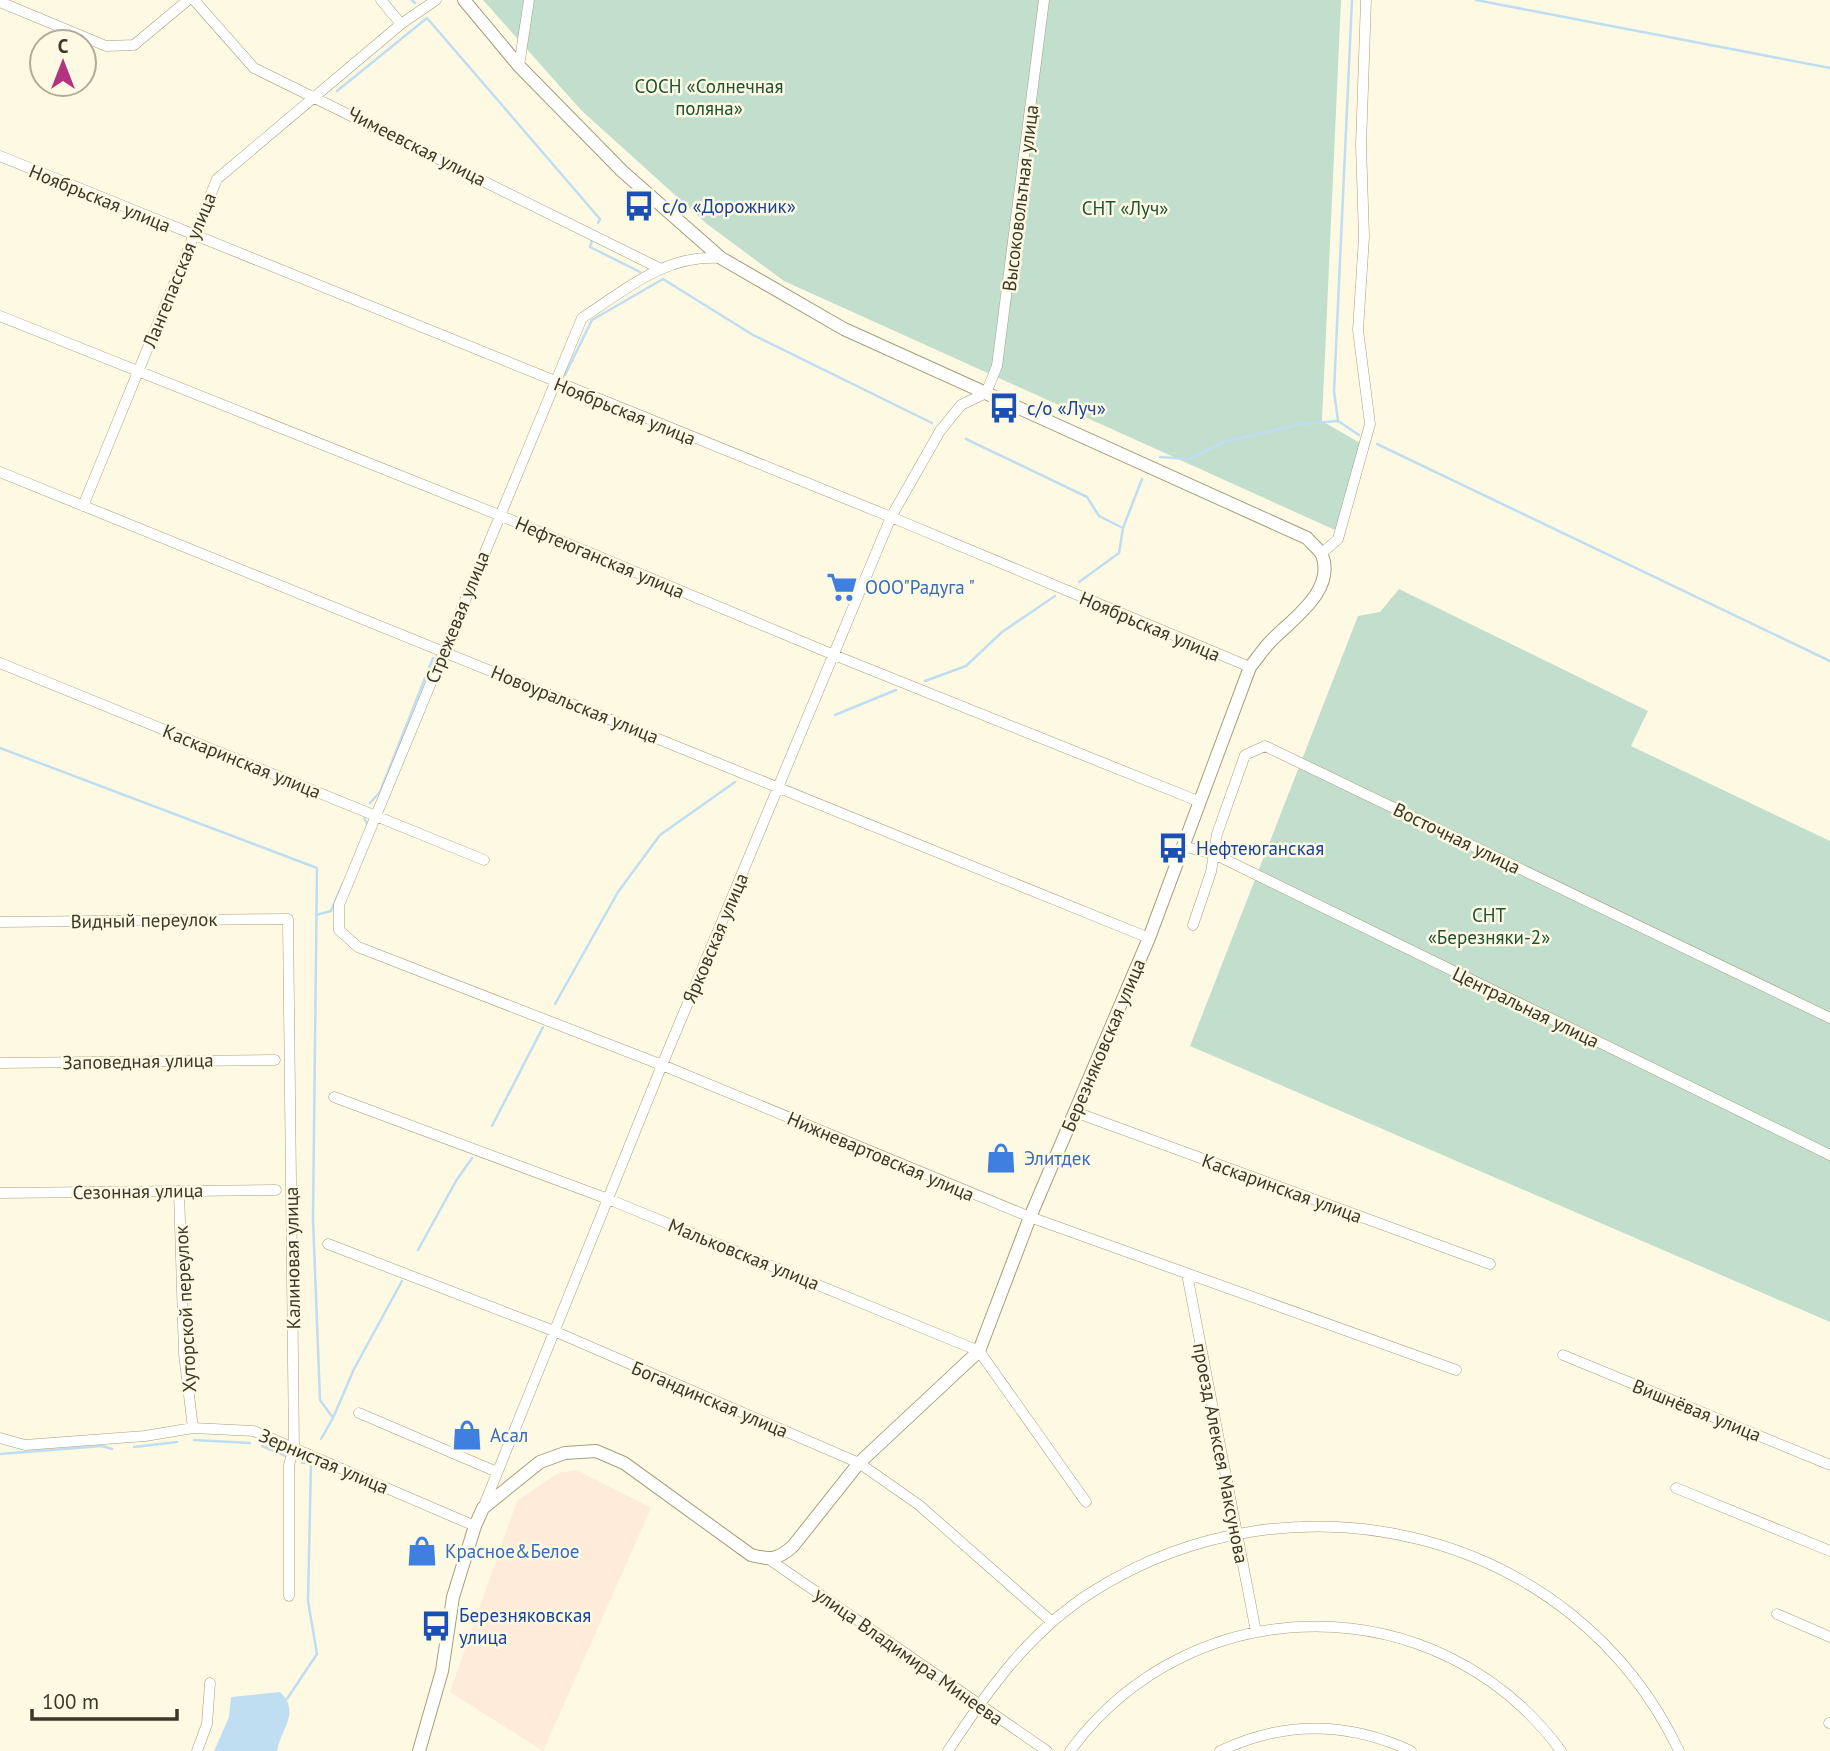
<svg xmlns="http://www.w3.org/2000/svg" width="1830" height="1751" font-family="'PT Sans',sans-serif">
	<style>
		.industrial { fill: #feebda }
		.green { fill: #c1dfcc }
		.water { fill: #bfdef2 }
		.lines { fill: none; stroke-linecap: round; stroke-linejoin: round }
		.stream { stroke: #bfdef2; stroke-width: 2.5 }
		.street-casing { stroke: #a69f7c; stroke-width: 11 }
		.secondary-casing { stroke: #a69f7c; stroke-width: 14 }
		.street { stroke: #fff; stroke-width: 10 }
		.secondary { stroke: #fff; stroke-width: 12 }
		.labels { text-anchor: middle; stroke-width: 5; stroke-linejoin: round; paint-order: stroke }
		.park-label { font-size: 19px; fill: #1c5136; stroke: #fef9e3 }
		.street-label { font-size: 19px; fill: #3b382a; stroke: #fef9e3 }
		.transit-label { font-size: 19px; fill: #164399; stroke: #fef9e3; text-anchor: start }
		.shop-label { font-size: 19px; fill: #366cbe; stroke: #fef9e3; text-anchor: start }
	</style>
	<rect width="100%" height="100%" fill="#fef9e3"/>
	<path class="industrial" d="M577,1470L651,1508L543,1751L450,1692L517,1501L558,1473Z"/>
	<path class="green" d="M483,0H1341L1322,421L1360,443L1335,530L784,281L707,224L581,110Z
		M1399,589L1648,711L1631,746L1830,841V1322L1190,1046L1358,616L1380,612Z"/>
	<path class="water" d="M280,1692C301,1712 281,1729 277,1751H214L229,1717L231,1697Z"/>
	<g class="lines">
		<path class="stream" d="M412,0L415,3
			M1352,0L1334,391L1338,421L1359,435
			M1476,0L1830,68
			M337,91L427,18L600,219L598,223
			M592,240L590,247L640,272
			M565,375L592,320L663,279L753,335L932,423
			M966,439L1087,497L1099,516L1123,528
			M1377,444L1830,661
			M1160,457L1188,459L1224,442L1302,424L1338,421
			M1079,582L1119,553L1123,528L1142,479
			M925,681L966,666L1002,632L1055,596
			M835,715L896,690
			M0,748L317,868L313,1219L320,1400L333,1418L321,1439
			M370,803L380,792L433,658
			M364,818L368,825
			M316,915L331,911L343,883
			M555,1004L618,892L660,835L735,782
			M492,1126L543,1027
			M418,1250L456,1181L472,1158
			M333,1418L354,1369L402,1281
			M194,1440L250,1443
			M262,1446L286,1456
			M134,1447L177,1442
			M0,1454L102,1446L112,1449
			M287,1699L317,1654L308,1601L311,1462L302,1463"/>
		<g class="street-casing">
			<path id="street" d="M194,0L254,68L659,268
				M381,0L401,24
				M0,2L106,46L134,45L188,0
				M519,66L529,0
				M0,156L891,517L1250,667
				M721,258C665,254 627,289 582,318L339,905V930L358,947L662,1065L1030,1217L1456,1370
				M0,316L499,515L834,655L1198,801
				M0,472L1149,938
				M83,506L217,179L401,24L436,0
				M1321,554L1338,539L1370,424L1358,330L1364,237L1361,145L1366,0
				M0,663L484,860
				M1182,846L1214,854L1830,1155
				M0,922L288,919L294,1447L289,1465V1596
				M1193,925L1211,872L1217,834L1245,755L1265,746L1830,1018
				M0,1063L275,1060
				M334,1097L608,1199L979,1351L1086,1502
				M1075,1112L1490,1264
				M179,1191L184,1354L193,1428
				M0,1193L276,1190
				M328,1244L554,1331L859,1463L919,1505L1052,1622
				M1187,1274L1256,1632
				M1563,1355L1830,1465
				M359,1413L497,1472
				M0,1438L25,1445L145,1436L193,1428L254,1431L475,1526
				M1676,1488L1830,1551
				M483,1508L662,1065L891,517L940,431L961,405L986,393L997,366L1044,0
				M770,1560L1047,1751
				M1777,1614L1830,1637
				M1829,1723H1830
				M197,1751L207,1724L210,1683
				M948,1751C988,1690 1029,1632 1092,1592C1294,1463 1574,1529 1679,1751
				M1070,1751C1192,1585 1439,1585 1561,1751
				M1220,1751C1283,1721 1347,1721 1411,1751"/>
		</g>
		<g class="secondary-casing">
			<path id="secondary" d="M419,1751L442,1671L453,1597L475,1526L483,1508L540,1462L565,1453L596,1451L624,1463L751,1555C770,1560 778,1560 793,1546L859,1463L979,1351L1030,1217L1149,938L1250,667C1257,659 1263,649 1271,641C1291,620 1336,591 1322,555C1319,549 1311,543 1307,538L844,329L721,258L622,171L519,66L464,0"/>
		</g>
		<use href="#street" class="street"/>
		<use href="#secondary" class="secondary"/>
	</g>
	<defs>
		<g id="bus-bare" transform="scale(2.415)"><path d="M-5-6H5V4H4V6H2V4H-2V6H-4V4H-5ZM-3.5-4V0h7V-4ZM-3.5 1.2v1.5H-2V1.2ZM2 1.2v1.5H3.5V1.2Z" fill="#1a4fb4" stroke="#fef9e3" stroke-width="2.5" paint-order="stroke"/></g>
		<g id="supermarket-bare" transform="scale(2.415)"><path d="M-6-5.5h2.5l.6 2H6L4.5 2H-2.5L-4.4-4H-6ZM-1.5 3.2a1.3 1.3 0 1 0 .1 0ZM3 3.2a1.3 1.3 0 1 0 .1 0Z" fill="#3f7fe0" stroke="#fef9e3" stroke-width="2.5" paint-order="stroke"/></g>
		<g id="shop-bare" transform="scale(2.415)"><path d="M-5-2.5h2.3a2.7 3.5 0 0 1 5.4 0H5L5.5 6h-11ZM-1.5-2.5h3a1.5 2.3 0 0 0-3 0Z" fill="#3f7fe0" stroke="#fef9e3" stroke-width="2.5" paint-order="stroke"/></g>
	</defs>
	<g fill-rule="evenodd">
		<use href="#bus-bare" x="639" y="206"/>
		<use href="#bus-bare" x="1004" y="408"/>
		<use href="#supermarket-bare" x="842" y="587"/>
		<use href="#bus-bare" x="1173" y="848"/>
		<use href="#shop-bare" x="1001" y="1158"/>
		<use href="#shop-bare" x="467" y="1435"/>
		<use href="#shop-bare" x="422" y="1551"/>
		<use href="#bus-bare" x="436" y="1626"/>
	</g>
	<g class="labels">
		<g class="park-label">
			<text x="709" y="93">СОСН «Солнечная<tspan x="709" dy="22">поляна»</tspan></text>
			<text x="1125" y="215">СНТ «Луч»</text>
			<text x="1489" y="922">СНТ<tspan x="1489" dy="22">«Березняки-2»</tspan></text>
		</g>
		<g class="street-label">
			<text transform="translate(417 146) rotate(27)" y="7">Чимеевская улица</text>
			<text transform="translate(100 198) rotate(22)" y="7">Ноябрьская улица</text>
			<text transform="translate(1020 198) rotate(-83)" y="7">Высоковольтная улица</text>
			<text transform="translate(179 270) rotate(-68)" y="7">Лангепасская улица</text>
			<text transform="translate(625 411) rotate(22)" y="7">Ноябрьская улица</text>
			<text transform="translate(600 557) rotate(23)" y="7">Нефтеюганская улица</text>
			<text transform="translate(457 617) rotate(-68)" y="7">Стрежевая улица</text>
			<text transform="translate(1150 626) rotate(23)" y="7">Ноябрьская улица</text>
			<text transform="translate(575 704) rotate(22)" y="7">Новоуральская улица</text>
			<text transform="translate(242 761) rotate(22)" y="7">Каскаринская улица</text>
			<text transform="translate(1457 838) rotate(26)" y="7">Восточная улица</text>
			<text transform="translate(144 920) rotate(-1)" y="7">Видный переулок</text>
			<text transform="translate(715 938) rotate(-67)" y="7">Ярковская улица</text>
			<text transform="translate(1526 1007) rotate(26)" y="7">Центральная улица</text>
			<text transform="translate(1103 1045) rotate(-67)" y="7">Березняковская улица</text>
			<text transform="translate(138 1061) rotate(-1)" y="7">Заповедная улица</text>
			<text transform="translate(881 1156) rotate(23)" y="7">Нижневартовская улица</text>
			<text transform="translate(1282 1188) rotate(20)" y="7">Каскаринская улица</text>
			<text transform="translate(138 1191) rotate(-1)" y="7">Сезонная улица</text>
			<text transform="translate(744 1254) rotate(22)" y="7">Мальковская улица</text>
			<text transform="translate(292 1258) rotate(-91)" y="7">Калиновая улица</text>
			<text transform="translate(185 1309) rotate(-93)" y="7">Хуторской переулок</text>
			<text transform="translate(710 1399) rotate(23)" y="7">Богандинская улица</text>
			<text transform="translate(1697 1410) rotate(22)" y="7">Вишнёвая улица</text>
			<text transform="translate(1221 1453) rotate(79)" y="7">проезд Алексея Максунова</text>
			<text transform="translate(324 1461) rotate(23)" y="7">Зернистая улица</text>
			<text transform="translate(909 1656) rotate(35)" y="7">улица Владимира Минеева</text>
		</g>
		<g class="transit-label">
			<text x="662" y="213">с/о «Дорожник»</text>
			<text x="1027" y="415">с/о «Луч»</text>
			<text x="1196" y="855">Нефтеюганская</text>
			<text x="459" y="1622">Березняковская<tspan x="459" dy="22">улица</tspan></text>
		</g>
		<g class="shop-label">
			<text x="865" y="594">ООО"Радуга "</text>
			<text x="1024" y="1165">Элитдек</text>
			<text x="490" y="1442">Асал</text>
			<text x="445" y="1558">Красное&amp;Белое</text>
		</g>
	</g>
	<g transform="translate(63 63)"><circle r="33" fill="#fef9e3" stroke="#b0ac99" stroke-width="2"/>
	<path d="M0-5L12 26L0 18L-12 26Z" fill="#b23380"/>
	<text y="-10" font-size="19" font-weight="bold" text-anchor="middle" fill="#3b382a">С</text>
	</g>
	<path d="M32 1709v10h145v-10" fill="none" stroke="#3b382a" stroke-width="3.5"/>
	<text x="42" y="1709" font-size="21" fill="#3b382a" stroke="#fef9e3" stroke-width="5" paint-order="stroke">100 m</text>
</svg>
